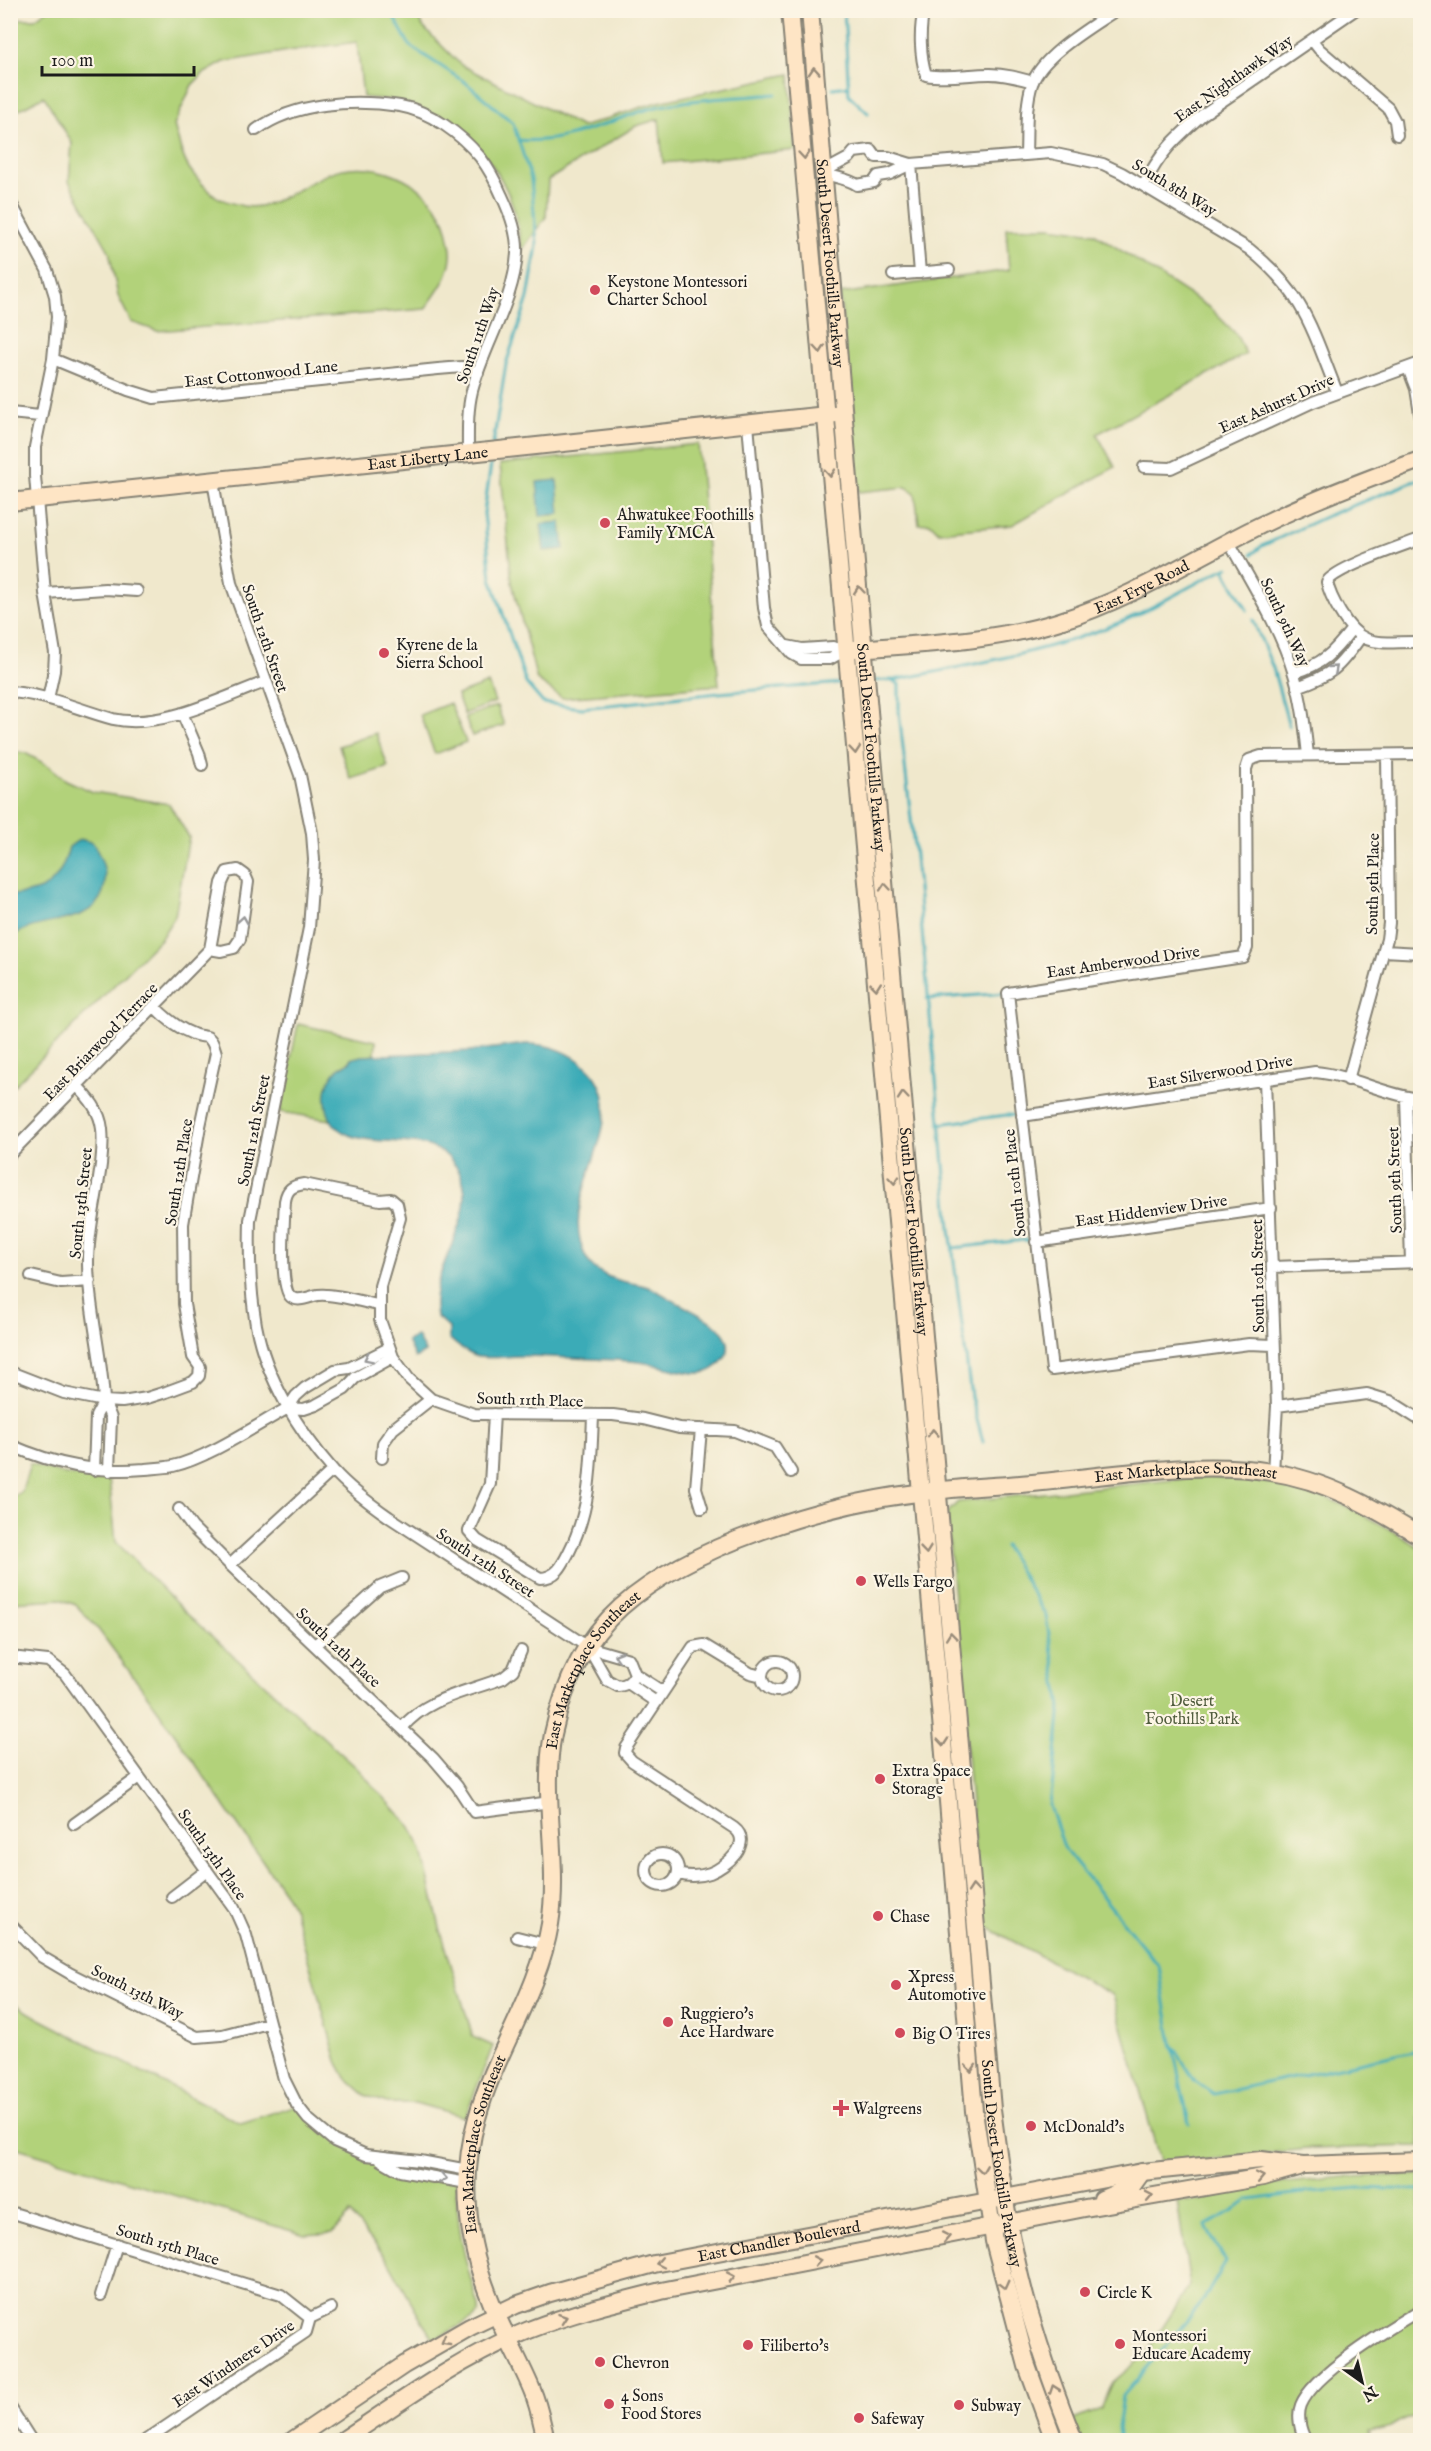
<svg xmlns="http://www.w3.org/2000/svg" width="1431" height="2451" font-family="'IM FELL English',serif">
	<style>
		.green { fill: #b2d27a; stroke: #67774b; stroke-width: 1.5 }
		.water { fill: #3babb7; stroke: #2c646a; stroke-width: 1.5 }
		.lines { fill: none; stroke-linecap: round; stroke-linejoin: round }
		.stream { stroke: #3babb7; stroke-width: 3 }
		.street-casing { stroke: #868274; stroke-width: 14 }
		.secondary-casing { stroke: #868274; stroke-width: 20 }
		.street { stroke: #fff; stroke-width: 10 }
		.secondary { stroke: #fee5c5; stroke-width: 16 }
		.oneway { stroke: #988b79 }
		.oneway2 { stroke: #999 }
		.poi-dot { fill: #d1495b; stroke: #fcf5e5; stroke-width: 2 }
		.labels { text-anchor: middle; stroke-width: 4.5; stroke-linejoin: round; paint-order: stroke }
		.street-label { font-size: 16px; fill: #1c1c1c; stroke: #fcf5e5 }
		.poi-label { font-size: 16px; fill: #1c1c1c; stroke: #fcf5e5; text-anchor: start }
		.park-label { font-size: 16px; fill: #505c3d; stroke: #fcf5e5 }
	</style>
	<rect width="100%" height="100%" fill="#fcf5e5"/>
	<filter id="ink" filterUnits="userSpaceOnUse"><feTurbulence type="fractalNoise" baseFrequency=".0167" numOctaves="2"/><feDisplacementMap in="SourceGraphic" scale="12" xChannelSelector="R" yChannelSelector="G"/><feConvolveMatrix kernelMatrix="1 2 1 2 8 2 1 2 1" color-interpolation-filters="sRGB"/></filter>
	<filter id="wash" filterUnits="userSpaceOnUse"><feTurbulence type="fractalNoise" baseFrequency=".008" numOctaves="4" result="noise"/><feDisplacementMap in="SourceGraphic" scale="24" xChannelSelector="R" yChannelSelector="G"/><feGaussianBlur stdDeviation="1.35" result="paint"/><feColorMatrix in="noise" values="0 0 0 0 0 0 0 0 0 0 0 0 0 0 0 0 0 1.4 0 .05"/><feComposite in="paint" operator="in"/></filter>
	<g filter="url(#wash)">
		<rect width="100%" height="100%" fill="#f0e8cc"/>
		<path class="green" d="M47,10H413L424,28L461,65L582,127L654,103L790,74L795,150L663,163L659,119L636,126L548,180L546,217L522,250C519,236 518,222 514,209C497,155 453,117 400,102C388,99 375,99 363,97L357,42L288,51L224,62L203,74L192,85L174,125C178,138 181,156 189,168C195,177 208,191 217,197C223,201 235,204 243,206C275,213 311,175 343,169C389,160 442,191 449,239C450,245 452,251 451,257C449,278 437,292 425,309L157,331L131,322L118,296L109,251L69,181L72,143L44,96L11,114V19H35Z
			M1050,227L1094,233L1210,308L1236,334L1246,354L1097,434L1115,467L1012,525L939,532L930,523L919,524L915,493L906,487L859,492L840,294L1009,270L1006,228Z
			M698,444L719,685L562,698L537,680L512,583L500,464Z
			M488,683L495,702L464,714L457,695Z
			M450,703L466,742L435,754L420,715Z
			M497,706L504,725L472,736L465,717Z
			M376,733L388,767L351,779L339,746Z
			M11,751L25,753L49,766L66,780L93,792L169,804L189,837L175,916L161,938L11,1089Z
			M298,1024L376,1041L375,1055C336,1059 318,1082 331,1120L280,1112Z
			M30,1464L66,1475L109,1478L116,1542L186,1613L357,1768L411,1827L422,1851L440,1928L473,2037L493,2046L465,2117L415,2103H387L365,2095L346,2078L337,2061L294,1910L287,1896L158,1710L98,1629L76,1605L60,1599L11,1602V1498L22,1492Z
			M1201,1477C1296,1478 1342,1499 1420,1548V2146L1306,2149L1161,2165L1113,1995L981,1924L947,1513L958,1502Z
			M10,2001L38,2018L241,2123L297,2105L324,2133L379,2158L456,2173C455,2219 464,2262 479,2306V2313L473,2319L433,2340L387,2259L350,2214L333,2233L305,2235L11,2146Z
			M1420,2175V2416L1406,2418L1391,2427L1369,2432L1371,2440H1080L1071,2421L1101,2409L1113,2382L1145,2355L1190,2285L1177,2201H1196L1248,2187L1345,2177Z"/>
		<path class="water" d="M557,480L560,514L540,516L537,482Z
			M561,522L564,549L544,551L541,524Z
			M80,839L93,843C102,859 109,874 103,892C90,929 37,915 11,938V895C47,893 60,882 69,847Z
			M526,1044C547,1044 564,1049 581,1062C642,1108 566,1180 580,1240C584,1257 589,1267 605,1275C619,1283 634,1282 648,1287C659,1291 670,1299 680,1304C698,1314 744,1333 723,1360C718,1367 709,1373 700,1373C684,1374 667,1367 651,1364C632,1360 612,1360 593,1359C569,1358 544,1356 520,1356C505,1356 489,1360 475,1356C465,1352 456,1345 449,1338V1328L436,1316C425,1263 496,1204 448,1157C416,1125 331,1163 326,1102C324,1087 330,1076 341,1066L342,1067L351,1061L350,1059L361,1056L470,1051Z
			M417,1336L425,1352L415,1358L407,1341Z"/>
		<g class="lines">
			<path class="stream" d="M390,10L410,46L465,82L513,123L531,179L537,245L528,298L506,364L493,444
				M844,10L849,95L868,113
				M833,88L849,86
				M518,140C568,145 610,119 656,107C694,98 737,98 776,94
				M492,457L484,513L491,578L526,683L543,703L582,708L718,693L843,683
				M1252,554L1262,546L1329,515L1420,479
				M1224,569L1247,610
				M1253,620L1273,668L1289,726
				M894,680C970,665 1049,652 1121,622C1158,606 1192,584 1228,567
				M871,681L892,680L899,684V712L914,846L950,1229L971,1397L983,1442
				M927,999L1006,993
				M939,1124L1007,1115L1020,1116
				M953,1248L1025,1240L1034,1242
				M1005,1546L1046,1616L1061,1707L1050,1806L1065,1850L1159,1966L1170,2033L1189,2124
				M1174,2047L1195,2081L1214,2094L1414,2051L1420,2052
				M1120,2440L1118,2428L1123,2396L1201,2304L1226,2262L1206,2226L1250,2200L1301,2193L1359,2188L1420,2190"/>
		</g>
	</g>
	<g filter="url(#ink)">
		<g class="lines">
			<g class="street-casing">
				<path id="street" d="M924,10C919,30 920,56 926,75C948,79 968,74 990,74C1005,74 1019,78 1033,82
					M1312,40L1319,49L1388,108L1395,121L1397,135
					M256,130C295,102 354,99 400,106C430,111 461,134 480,157C489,169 496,182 502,196C510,213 518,234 517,253C514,302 484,344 472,391C467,411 468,433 468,454
					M1026,154C1027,131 1025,106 1032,84C1042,55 1091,27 1116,10
					M911,164L888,157H876L871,150L854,152L849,158L823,172C835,179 846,177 857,185L874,182L878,176L890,174L911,164L1051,153L1103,164L1122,173L1249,249C1304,293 1312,329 1337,392
					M911,164L920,273
					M1144,185C1160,152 1175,139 1202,115L1355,10
					M10,201L47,270L55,296L57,317L53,359L35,447V476L45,593L55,653L54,671L48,699
					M893,275L949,270
					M53,359L128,390L154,398L438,369L462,367L478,373
					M1408,368L1416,389L1420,414
					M10,413L40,416
					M748,424L764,608L768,626L792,654L801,659H830L846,650
					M1144,467L1171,468L1313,402L1420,363
					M213,481L231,583L300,775L312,833L314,860L309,928L250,1220C249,1255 250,1290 256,1325C266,1378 298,1430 333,1470C349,1488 369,1503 389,1517L588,1647L629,1659L635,1674C631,1682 627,1685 618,1686L607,1680L588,1647
					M1420,539C1402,546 1335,568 1327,582C1329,593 1334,602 1340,612C1363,651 1380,641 1420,642
					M1229,542C1252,584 1280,627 1294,674C1302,700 1305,728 1308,755
					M45,593L105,589L137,591
					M787,646L802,649L833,647L846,650
					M1294,673C1323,664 1333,653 1351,630
					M1297,687C1332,675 1339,668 1360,638
					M10,692C46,694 79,710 113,719C161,730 221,698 265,682
					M182,713L199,753L202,765
					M1384,951L1420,953
					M1265,1080L1277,1406L1273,1472
					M1348,1080L1387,939L1389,923L1387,755
					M77,1086C89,1098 100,1111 102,1129C106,1170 87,1221 88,1265C89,1311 102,1356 104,1401L111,1418L109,1471
					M1406,1097L1411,1262
					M1022,1116L1315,1072C1351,1075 1384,1095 1420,1099
					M10,1154L210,949L222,883L227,872L238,870L245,875L248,882L240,939L234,948L221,951L210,949
					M1036,1242L1271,1208
					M1272,1267L1420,1262
					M31,1276L61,1283L90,1281
					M378,1305C362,1302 334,1293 318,1295C310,1296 299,1303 291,1297C279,1288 284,1218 285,1201C287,1189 292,1186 304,1184L380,1200L391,1199L397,1204L400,1218L380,1286V1320L393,1357L409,1379L431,1399L474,1414L613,1415L643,1419L679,1428L735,1431L775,1447L791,1472
					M1273,1345L1249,1344L1052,1370L1008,993L1243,957L1247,948L1246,769L1249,760L1261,756L1420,754
					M10,1372L64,1393L104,1401L122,1402L147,1398L166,1392L193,1382L199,1376L200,1367L193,1357L184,1304L183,1224L200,1126L216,1053C214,1047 213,1040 207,1037C202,1036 197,1036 193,1034C178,1028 165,1018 154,1006
					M1277,1406L1367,1394L1390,1401L1420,1420
					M288,1408L304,1409L316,1405L345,1389L355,1378L393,1357
					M494,1414L490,1484L469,1531L477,1540L540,1578C556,1578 562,1566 569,1552C591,1509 591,1464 593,1416
					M701,1429L696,1488L702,1508
					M10,1445C56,1465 95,1473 145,1469C154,1468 164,1468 173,1466C208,1458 255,1426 288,1408L296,1396L305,1388L335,1370L349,1368L389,1348
					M382,1458L383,1443L393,1429L431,1399
					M94,1470L96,1416L104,1401
					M179,1509L192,1527L230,1565L433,1758L457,1786L474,1812L551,1802
					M230,1565L333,1470
					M315,1645L380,1587L402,1578
					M10,1657L48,1661L65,1674L234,1908L246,1935L284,2079L297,2105L308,2119L334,2141L366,2155L420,2161L468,2170
					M762 1676a15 15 0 1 1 30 0a15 15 0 1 1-30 0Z
					M635,1674L663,1692
					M628,1683L656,1702
					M402,1728C427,1697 468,1692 503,1678L513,1670L521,1651
					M74,1824L139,1777
					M646 1870a16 16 0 1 1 32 0a16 16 0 1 1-32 0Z
					M678,1874C689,1877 699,1877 710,1873C726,1867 754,1843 734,1828L632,1761L625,1753L626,1748L693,1647L704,1645L750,1673L762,1676
					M172,1897L207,1870
					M10,1924L42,1957L71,1974L197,2037L222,2035L268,2023
					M517,1937L545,1944
					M381,2160L400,2171L467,2183
					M10,2212L281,2295L310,2318
					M101,2295L117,2244
					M310,2318L331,2308
					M10,2407L31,2440
					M146,2440L306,2332L310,2318
					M1306,2440C1300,2431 1297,2415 1301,2405C1314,2373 1390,2328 1420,2310"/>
			</g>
			<g class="secondary-casing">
				<g id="secondary">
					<path d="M790,10L943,1742L974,2111L994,2241L1027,2366L1054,2440"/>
					<path id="s1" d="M810,10L855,552L992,2109C1001,2177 1010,2245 1029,2311C1042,2355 1057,2398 1074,2440"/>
					<path id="s2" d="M10,502L836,414"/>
					<path id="s3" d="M853,649C921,644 994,642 1060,621C1127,600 1186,563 1249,531C1304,503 1362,481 1420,460"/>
					<path d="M1102,2199L1132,2186L1142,2172"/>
					<path id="s4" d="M293,2440L404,2365L470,2327L516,2305L550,2293L654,2264L1142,2172L1261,2160L1304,2165L1420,2161"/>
					<path d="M343,2440C403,2400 462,2357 529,2330C572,2313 617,2302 661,2291L1085,2208L1263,2177L1298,2167"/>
					<path id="s5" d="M546,2440C542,2424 539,2406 532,2390C520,2361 504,2334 492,2304C467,2244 459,2182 477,2118C495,2052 539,1992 550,1924C560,1863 541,1794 553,1734C563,1686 584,1640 621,1607C691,1545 825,1504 917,1493C951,1488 986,1487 1020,1484C1100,1478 1192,1459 1271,1472C1326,1480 1374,1508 1420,1536"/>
				</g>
			</g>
			<use href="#street" class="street"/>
			<use href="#secondary" class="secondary"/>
		</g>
		<defs><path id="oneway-chevron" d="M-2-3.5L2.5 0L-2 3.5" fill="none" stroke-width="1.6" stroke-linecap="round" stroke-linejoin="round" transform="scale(1.5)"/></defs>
		<g class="oneway">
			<use href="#oneway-chevron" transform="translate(814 71) rotate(-94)"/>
			<use href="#oneway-chevron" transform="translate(804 155) rotate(85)"/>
			<use href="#oneway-chevron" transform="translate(820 349) rotate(85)"/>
			<use href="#oneway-chevron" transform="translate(830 473) rotate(85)"/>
			<use href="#oneway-chevron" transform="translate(859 590) rotate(-95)"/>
			<use href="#oneway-chevron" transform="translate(855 750) rotate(85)"/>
			<use href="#oneway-chevron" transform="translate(885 887) rotate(-95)"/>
			<use href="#oneway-chevron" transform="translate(876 986) rotate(84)"/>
			<use href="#oneway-chevron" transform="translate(903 1096) rotate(-95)"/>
			<use href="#oneway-chevron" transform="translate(894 1180) rotate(85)"/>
			<use href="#oneway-chevron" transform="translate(933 1433) rotate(-94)"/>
			<use href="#oneway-chevron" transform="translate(926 1550) rotate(84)"/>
			<use href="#oneway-chevron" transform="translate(951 1636) rotate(-96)"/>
			<use href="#oneway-chevron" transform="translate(943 1742) rotate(85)"/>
			<use href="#oneway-chevron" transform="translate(973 1889) rotate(-95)"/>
			<use href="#oneway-chevron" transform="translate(971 2068) rotate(86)"/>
			<use href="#oneway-chevron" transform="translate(982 2169) rotate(82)"/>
			<use href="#oneway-chevron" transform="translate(1260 2177) rotate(-12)"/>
			<use href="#oneway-chevron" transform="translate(1149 2196) rotate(-11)"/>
			<use href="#oneway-chevron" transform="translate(946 2237) rotate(-11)"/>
			<use href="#oneway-chevron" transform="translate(817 2261) rotate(-10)"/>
			<use href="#oneway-chevron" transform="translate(660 2263) rotate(168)"/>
			<use href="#oneway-chevron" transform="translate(731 2277) rotate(-11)"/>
			<use href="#oneway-chevron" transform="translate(1004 2285) rotate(76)"/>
			<use href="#oneway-chevron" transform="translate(563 2318) rotate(-19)"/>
			<use href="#oneway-chevron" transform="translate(445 2341) rotate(150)"/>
			<use href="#oneway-chevron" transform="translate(1054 2389) rotate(-109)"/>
		</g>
		<g class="oneway2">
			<use href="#oneway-chevron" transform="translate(1334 669) rotate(-41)"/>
			<use href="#oneway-chevron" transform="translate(243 920) rotate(-81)"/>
			<use href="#oneway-chevron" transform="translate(368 1358) rotate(154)"/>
			<use href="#oneway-chevron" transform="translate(618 1656) rotate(-164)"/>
			<use href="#oneway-chevron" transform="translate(443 2178) rotate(10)"/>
		</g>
	</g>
	<g class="poi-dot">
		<circle cx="595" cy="290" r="6"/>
		<circle cx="605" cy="523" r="6"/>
		<circle cx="384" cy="653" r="6"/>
		<circle cx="861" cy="1581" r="6"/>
		<circle cx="880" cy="1779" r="6"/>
		<circle cx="878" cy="1916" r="6"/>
		<circle cx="896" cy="1985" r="6"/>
		<circle cx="668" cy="2022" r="6"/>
		<circle cx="900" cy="2033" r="6"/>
		<path d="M838 2099h6v6h6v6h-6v6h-6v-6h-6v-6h6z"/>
		<circle cx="1031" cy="2126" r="6"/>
		<circle cx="1085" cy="2292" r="6"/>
		<circle cx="1120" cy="2344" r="6"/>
		<circle cx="748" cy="2345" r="6"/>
		<circle cx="600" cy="2362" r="6"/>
		<circle cx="609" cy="2404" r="6"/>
		<circle cx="959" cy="2405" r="6"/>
		<circle cx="859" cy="2418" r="6"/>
	</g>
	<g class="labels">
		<g class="street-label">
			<text transform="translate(1233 78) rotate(-35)" y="6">East Nighthawk Way</text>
			<text transform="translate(1175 187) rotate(31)" y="6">South 8th Way</text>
			<text dy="6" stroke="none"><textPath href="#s1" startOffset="254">South Desert Foothills Parkway</textPath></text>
			<text transform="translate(477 335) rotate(-71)" y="6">South 11th Way</text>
			<text transform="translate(261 373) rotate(-6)" y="6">East Cottonwood Lane</text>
			<text transform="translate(1276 403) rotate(-24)" y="6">East Ashurst Drive</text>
			<text dy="6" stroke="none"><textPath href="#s2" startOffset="420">East Liberty Lane</textPath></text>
			<text dy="6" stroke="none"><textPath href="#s3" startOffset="298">East Frye Road</textPath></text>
			<text transform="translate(1286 622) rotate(65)" y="6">South 9th Way</text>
			<text transform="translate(266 638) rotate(71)" y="6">South 12th Street</text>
			<text dy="6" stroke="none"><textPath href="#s1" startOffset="740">South Desert Foothills Parkway</textPath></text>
			<text transform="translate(1372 884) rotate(-89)" y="6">South 9th Place</text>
			<text transform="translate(1123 961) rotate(-8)" y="6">East Amberwood Drive</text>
			<text transform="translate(100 1041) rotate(-46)" y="6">East Briarwood Terrace</text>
			<text transform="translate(1220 1071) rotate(-9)" y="6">East Silverwood Drive</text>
			<text transform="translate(253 1130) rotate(-79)" y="6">South 12th Street</text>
			<text transform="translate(178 1172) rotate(-81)" y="6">South 12th Place</text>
			<text transform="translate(1394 1180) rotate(-92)" y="6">South 9th Street</text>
			<text transform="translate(1014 1183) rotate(-96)" y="6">South 10th Place</text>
			<text transform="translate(80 1203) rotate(-84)" y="6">South 13th Street</text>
			<text transform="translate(1151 1210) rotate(-8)" y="6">East Hiddenview Drive</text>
			<text dy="6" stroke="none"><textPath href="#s1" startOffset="1226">South Desert Foothills Parkway</textPath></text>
			<text transform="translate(1257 1276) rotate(-91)" y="6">South 10th Street</text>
			<text transform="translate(530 1399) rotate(2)" y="6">South 11th Place</text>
			<text dy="6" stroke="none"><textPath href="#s5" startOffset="1473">East Marketplace Southeast</textPath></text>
			<text transform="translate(486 1562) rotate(33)" y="6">South 12th Street</text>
			<text transform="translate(339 1647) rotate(43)" y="6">South 12th Place</text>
			<text dy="6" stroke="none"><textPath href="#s5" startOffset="812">East Marketplace Southeast</textPath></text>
			<text transform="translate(213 1854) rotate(55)" y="6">South 13th Place</text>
			<text transform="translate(138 1991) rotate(27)" y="6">South 13th Way</text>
			<text dy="6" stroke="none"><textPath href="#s5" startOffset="312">East Marketplace Southeast</textPath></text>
			<text dy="6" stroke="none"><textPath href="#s1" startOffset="2162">South Desert Foothills Parkway</textPath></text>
			<text dy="6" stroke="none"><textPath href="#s4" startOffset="532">East Chandler Boulevard</textPath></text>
			<text transform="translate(168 2244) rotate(17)" y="6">South 15th Place</text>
			<text transform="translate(233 2363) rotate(-34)" y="6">East Windmere Drive</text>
		</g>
		<g class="poi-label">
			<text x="607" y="287">Keystone Montessori<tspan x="607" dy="18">Charter School</tspan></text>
			<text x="617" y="520">Ahwatukee Foothills<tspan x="617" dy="18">Family YMCA</tspan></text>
			<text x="396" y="650">Kyrene de la<tspan x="396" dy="18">Sierra School</tspan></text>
			<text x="873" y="1587">Wells Fargo</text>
			<text x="892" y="1776">Extra Space<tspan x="892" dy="18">Storage</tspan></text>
			<text x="890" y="1922">Chase</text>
			<text x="908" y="1982">Xpress<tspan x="908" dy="18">Automotive</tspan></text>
			<text x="680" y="2019">Ruggiero's<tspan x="680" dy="18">Ace Hardware</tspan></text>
			<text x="912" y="2039">Big O Tires</text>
			<text x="853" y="2114">Walgreens</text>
			<text x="1043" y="2132">McDonald's</text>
			<text x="1097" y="2298">Circle K</text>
			<text x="1132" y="2341">Montessori<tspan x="1132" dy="18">Educare Academy</tspan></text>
			<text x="760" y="2351">Filiberto's</text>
			<text x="612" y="2368">Chevron</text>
			<text x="621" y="2401">4 Sons<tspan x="621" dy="18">Food Stores</tspan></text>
			<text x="971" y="2411">Subway</text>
			<text x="871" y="2424">Safeway</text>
		</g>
		<g class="park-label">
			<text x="1192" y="1706">Desert<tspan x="1192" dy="18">Foothills Park</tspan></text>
		</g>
	</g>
	<rect width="1431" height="2451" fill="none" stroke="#fcf5e5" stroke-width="36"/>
	<g transform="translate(1362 2382) rotate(146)" stroke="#fcf5e5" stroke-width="4.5" paint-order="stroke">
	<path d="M0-4.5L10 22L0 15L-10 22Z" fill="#1c1c1c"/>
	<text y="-9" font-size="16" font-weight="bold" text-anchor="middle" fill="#1c1c1c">N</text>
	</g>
	<path d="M42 66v9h152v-9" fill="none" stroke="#1c1c1c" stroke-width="3"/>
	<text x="51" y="66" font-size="18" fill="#1c1c1c" stroke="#fcf5e5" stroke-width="4.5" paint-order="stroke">100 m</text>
</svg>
